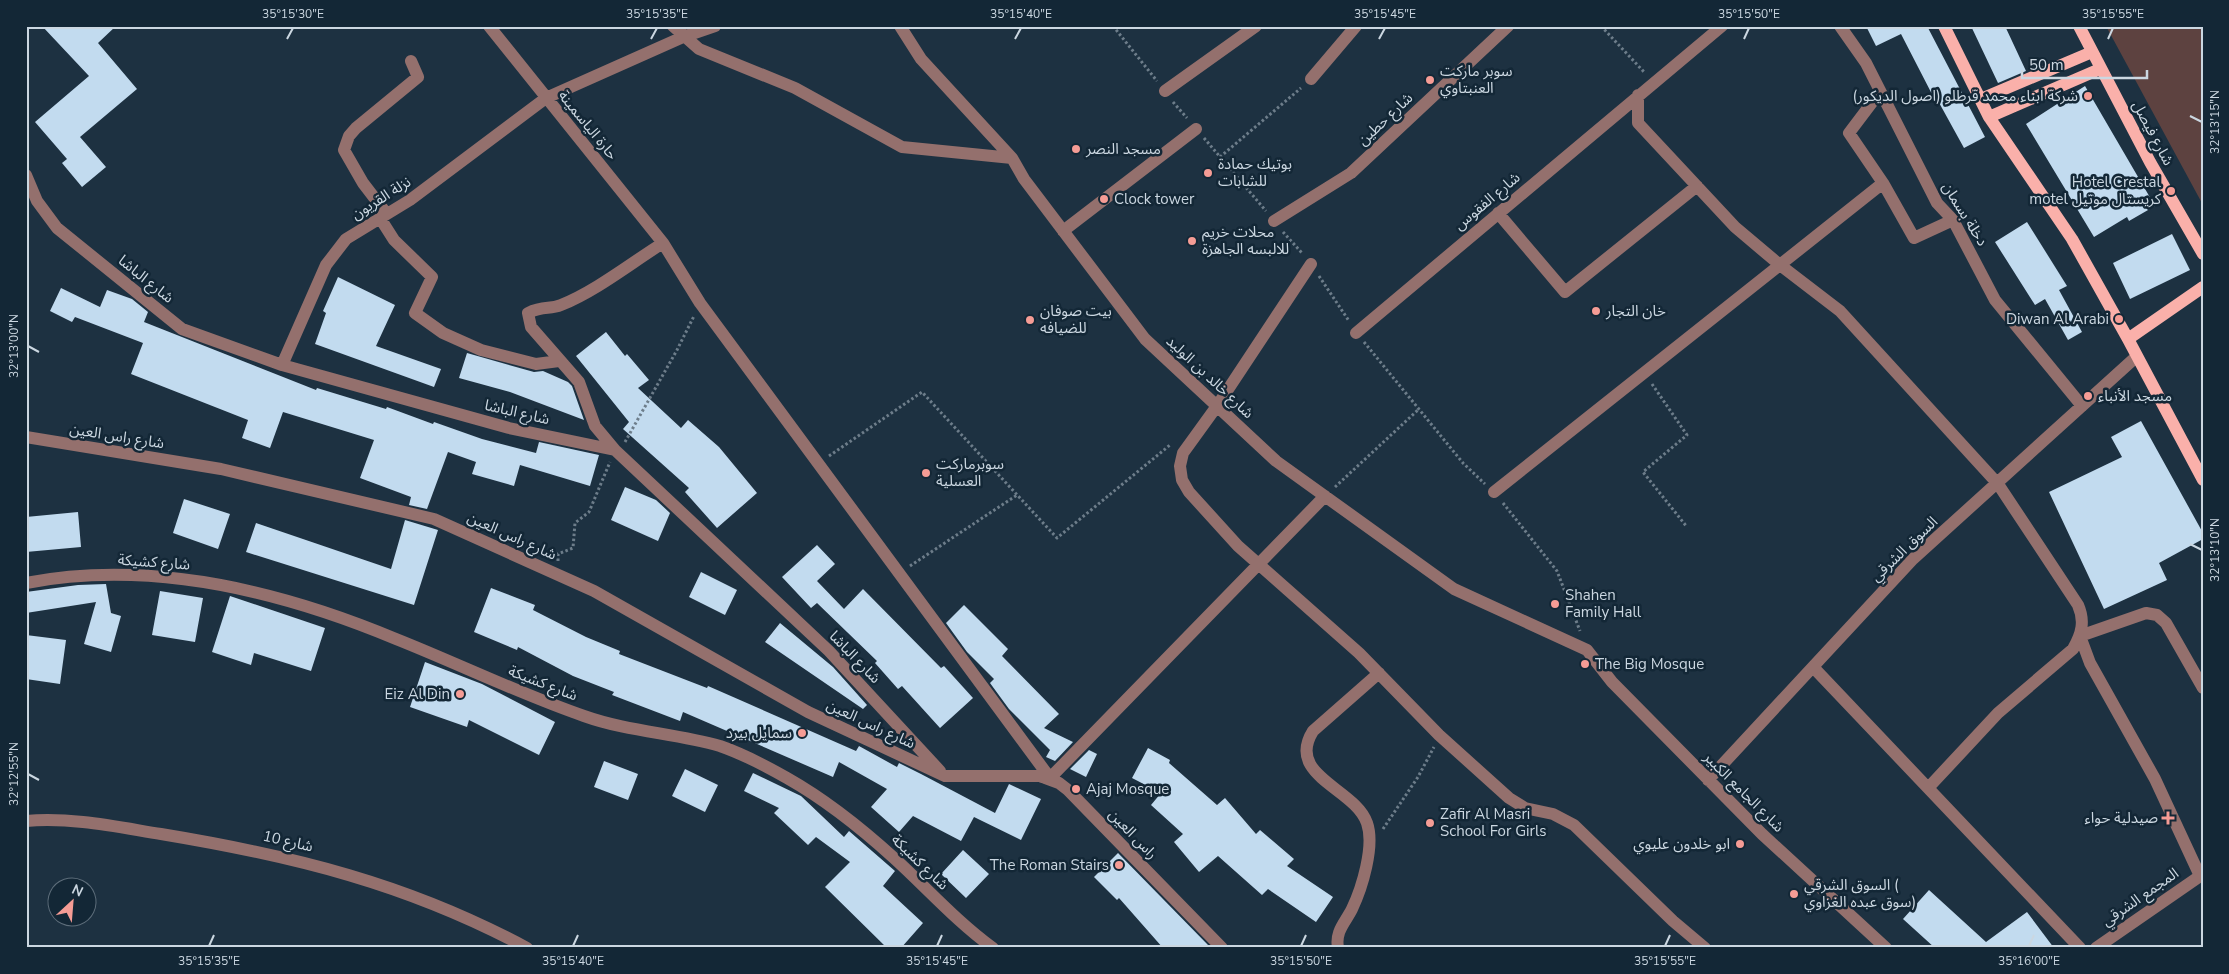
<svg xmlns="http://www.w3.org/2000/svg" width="2229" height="974" font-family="'Nunito Sans','Noto Sans Arabic',sans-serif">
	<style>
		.green { fill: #5d4240 }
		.building { fill: #c2dbef }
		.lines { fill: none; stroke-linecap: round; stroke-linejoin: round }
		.path { stroke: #6d7d8a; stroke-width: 3; stroke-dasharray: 2.5 2.5; stroke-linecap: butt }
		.minor { stroke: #94706d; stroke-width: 12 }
		.major { stroke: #fab0aa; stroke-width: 12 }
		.ticks { fill: none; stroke: #cbd7e1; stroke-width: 2 }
		.poi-dot { fill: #f59c95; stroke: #132736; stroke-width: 2 }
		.labels { text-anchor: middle; stroke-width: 5; stroke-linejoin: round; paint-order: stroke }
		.poi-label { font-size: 15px; fill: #cbd7e1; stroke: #132736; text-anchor: start }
		.street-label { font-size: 15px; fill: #cbd7e1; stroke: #132736 }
		.neatline { fill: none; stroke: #cbd7e1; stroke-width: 2 }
		.ticks-label { font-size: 12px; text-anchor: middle; fill: #cbd7e1 }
	</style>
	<rect width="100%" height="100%" fill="#1d3141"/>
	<path class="green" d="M2106,26H2203V205Z"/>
	<path class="building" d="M42,26H116L98,43L137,89L80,137L106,167L82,187L62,163L67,159L35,122L89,76Z
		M1866,26H1927L1985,137L1964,148L1937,99L1935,100L1901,34L1876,46Z
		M1971,26H2005L2026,71L1998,83Z
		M2085,86L2155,206L2129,221L2127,217L2094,237L2026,124Z
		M2027,222L2067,286L2059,290L2082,332L2068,340L2045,299L2035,305L1995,242Z
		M2172,234L2190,270L2130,299L2113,263Z
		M338,277L395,305L376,346L441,369L434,387L315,344L326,313L323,311Z
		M61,288L100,307L107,290L132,299L148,312L144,322L316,390L317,388L386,409L387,407L433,424L434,422L482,439L536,453L539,442L599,455L590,486L520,465L514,486L472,474L476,462L448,452L427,509L409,505L411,497L360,478L374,440L283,412L270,448L242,438L248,420L131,374L143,343L75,317L72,322L50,311Z
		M606,332L625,356L627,354L649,380L638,388L681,428L688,420L719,447L757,493L717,528L685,492L689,488L623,429L629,422L576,356Z
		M467,353L534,372L543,371L568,382L572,386L584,420L510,392L459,378Z
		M2141,421L2203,533V539L2159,563L2167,580L2104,609L2049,492L2122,457L2111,437Z
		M625,487L656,500L670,513L658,541L611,520Z
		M184,499L230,514L218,549L173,533Z
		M78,512L81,547L26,552V517Z
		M405,520L438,530L414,605L246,552L256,523L391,569Z
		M817,545L835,564L817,581L844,609L863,589L941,668L944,666L973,698L940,728L902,686L898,689L875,663L877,661L817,603L811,608L782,577Z
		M701,572L737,590L725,615L689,597Z
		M106,584L111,613L121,616L111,652L84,644L96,602L26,613V592L78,585Z
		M491,588L535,605L533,610L586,637L620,651L619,654L707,688L708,686L856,751L859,746L897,767L899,763L921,774L995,813L1009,784L1041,799L1021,840L974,817L961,841L913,816L899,832L871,807L887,789L839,762L833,777L683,712L680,721L612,695L614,692L573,676L518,647L517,650L474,632Z
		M160,591L203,598L195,642L152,635Z
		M230,596L325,628L311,671L254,653L251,665L212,652Z
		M964,605L1008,649L1002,656L1059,714L1044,728L1073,742L1055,761L1046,757L1050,750L1009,709L990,683L994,679L967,652L946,623Z
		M780,623L833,667L867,705L863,709L765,642Z
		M26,635L66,640L60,684L26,679Z
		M425,662L482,684L555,722L539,755L469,720L467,727L410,707Z
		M1148,748L1170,760L1169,763L1217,805L1225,798L1256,834L1260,830L1294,859L1287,866L1333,897L1316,922L1268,889L1262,895L1218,856L1199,872L1174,842L1183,834L1151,805L1161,793L1132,778Z
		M1089,750L1097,754L1086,777L1070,769Z
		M604,761L638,774L628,800L594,787Z
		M685,769L718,785L705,812L672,796Z
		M753,773L801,796L844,837L849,831L895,871L883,886L923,923L901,948H887L825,887L850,862L816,837L808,845L774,813L779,808L744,791Z
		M963,850L989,874L966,898L941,874Z
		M1118,853L1208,945L1206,948H1163L1119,898L1117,900L1094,877Z
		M1929,890L1986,942L2027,912L2054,948H1935L1903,919Z"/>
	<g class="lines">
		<path class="path" d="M1113,26L1157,81
			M1601,26L1645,73
			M1173,102L1187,118
			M1204,138L1266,211
			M1220,157L1301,88
			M1283,232L1302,253
			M1319,276L1349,321
			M1364,342L1463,463L1485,484
			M1652,384L1687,435L1643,472L1687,527
			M625,442L677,350L694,316
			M829,456L922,392L1057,538L1170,445
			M1335,487L1419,409
			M1503,503L1557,571L1580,631
			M558,561V554L573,548L575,523L589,512L610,462
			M910,566L1017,495
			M1383,829L1418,777L1434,747"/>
		<path class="minor" d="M489,26L663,243L700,303L1050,778
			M673,26L699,49L795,88L902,147L1012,158
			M900,26L921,59L1012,158L1024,179L1145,339L1276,461L1454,589L1587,650L1612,682L1762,834L1886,948
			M1840,26L1866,63L1937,203L1953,220L1995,300L2082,406
			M1311,79L1356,26
			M1165,91L1256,26
			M1638,95V123L1735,227L1780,265L1840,311L1998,484L2078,605C2085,621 2082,633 2073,649L1998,713L1929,787
			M26,175L37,201L57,228L182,329L282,365L509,428L615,450L829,651L940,771
			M1883,183L1914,238L1953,220
			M386,213L363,183L344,150L349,136L356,128L418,77L411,61
			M1498,213L1565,292L1697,186
			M380,218L394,240L432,277L415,313L443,333L481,350L536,364L559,361
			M1274,221L1351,173L1508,26
			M1063,231L1196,129
			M1311,264L1217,406L1183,453L1180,466L1182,480L1189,492L1238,546L1359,653L1439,735L1509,798L1525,808L1553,814L1574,825L1673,921L1705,948
			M1356,333L1722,26
			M282,365L326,265L346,239L410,200L546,98L683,37L715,26
			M26,437L221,469L434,519L594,591L808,712L945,776H1040L1059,783L1068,790L1222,948
			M615,450L595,426L579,382L531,327L528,313C544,305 549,310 561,305C596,291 631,263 663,243
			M1494,492L1883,183L1849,133L1880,92
			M26,583C151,559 281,591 396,639C459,664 520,694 584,716C629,732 675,733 720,746C743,754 766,766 787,778C826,800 861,828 894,858C927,888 956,921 993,948
			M1813,667L2080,948
			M1042,777L1050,778L1325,496
			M1708,780L1913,559L2136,357
			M26,821C72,817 117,827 161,834C294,856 408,884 527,948
			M2200,876L2155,779L2090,663L2080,636L2146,613L2157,615L2166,623L2203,688
			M1338,948C1335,931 1345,923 1352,909C1362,888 1375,846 1367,823C1355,788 1285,776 1313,731L1379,673
			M2096,948L2203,874"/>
		<path class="major" d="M1944,26L1989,117L2072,239L2128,339L2203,480
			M2079,26L2150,162L2203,254
			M1981,99L2092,52
			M1989,117L2100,69
			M2128,339L2203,287"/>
	</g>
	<path class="ticks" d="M287,39L293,28M651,39L657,28M1015,39L1021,28M1379,39L1385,28M1744,39L1749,28M2108,39L2113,28M2190,116L2202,122M28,346L39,352M2190,544L2202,550M28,774L39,780M209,946L214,935M573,946L578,935M937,946L942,935M1301,946L1306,935M1665,946L1670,935M2029,946L2034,935"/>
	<g class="poi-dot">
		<circle cx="1430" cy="80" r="5"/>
		<circle cx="2088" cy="96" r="5"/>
		<circle cx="1076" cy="149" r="5"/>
		<circle cx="1208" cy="173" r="5"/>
		<circle cx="2171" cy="191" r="5"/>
		<circle cx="1104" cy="199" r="5"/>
		<circle cx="1192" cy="241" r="5"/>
		<circle cx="1596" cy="311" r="5"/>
		<circle cx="2119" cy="319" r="5"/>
		<circle cx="1030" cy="320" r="5"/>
		<circle cx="2088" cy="396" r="5"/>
		<circle cx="926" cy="473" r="5"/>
		<circle cx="1555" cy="604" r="5"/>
		<circle cx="1585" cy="664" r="5"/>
		<circle cx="460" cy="694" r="5"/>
		<circle cx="802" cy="733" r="5"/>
		<circle cx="1076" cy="789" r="5"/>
		<path d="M2165.5 810.5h5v5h5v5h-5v5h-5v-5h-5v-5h5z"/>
		<circle cx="1430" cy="823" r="5"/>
		<circle cx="1740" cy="844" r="5"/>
		<circle cx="1119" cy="865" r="5"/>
		<circle cx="1794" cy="894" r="5"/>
	</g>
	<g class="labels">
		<g class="poi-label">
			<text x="1440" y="76">سوبر ماركت<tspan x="1440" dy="17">العنبتاوي</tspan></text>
			<text x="2078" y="101" text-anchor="end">شركة ابناء محمد قرطلو (اصول الديكور)</text>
			<text x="1086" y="154">مسجد النصر</text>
			<text x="1218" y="169">بوتيك حمادة<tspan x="1218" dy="17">للشابات</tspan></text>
			<text x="2161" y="187" text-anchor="end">Hotel Crestal<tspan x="2161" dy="17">motel كريستال موتيل</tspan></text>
			<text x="1114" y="204">Clock tower</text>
			<text x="1202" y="237">محلات خريم<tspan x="1202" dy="17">للالبسه الجاهزة</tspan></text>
			<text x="1040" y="316">بيت صوفان<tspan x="1040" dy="17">للضيافه</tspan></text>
			<text x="1606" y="316">خان التجار</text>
			<text x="2109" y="324" text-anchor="end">Diwan Al Arabi</text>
			<text x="2098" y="401">مسجد الأنباء</text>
			<text x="936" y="469">سوبرماركت<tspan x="936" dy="17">العسلية</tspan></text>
			<text x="1565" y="600">Shahen<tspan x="1565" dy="17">Family Hall</tspan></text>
			<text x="1595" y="669">The Big Mosque</text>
			<text x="450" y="699" text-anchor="end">Eiz Al Din</text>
			<text x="792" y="738" text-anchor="end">سمايل بيرد</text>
			<text x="1086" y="794">Ajaj Mosque</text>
			<text x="1440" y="819">Zafir Al Masri<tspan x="1440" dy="17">School For Girls</tspan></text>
			<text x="2158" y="823" text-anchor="end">صيدلية حواء</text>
			<text x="1730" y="849" text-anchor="end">ابو خلدون عليوي</text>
			<text x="1109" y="870" text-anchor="end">The Roman Stairs</text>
			<text x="1804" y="890">السوق الشرقي (<tspan x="1804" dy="17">سوق عبده الغزاوي)</tspan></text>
		</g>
		<g class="street-label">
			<text transform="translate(1385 119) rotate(-43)" y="5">شارع حطين</text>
			<text transform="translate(588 125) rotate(51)" y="5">حارة الياسمينة</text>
			<text transform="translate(2153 133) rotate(62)" y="5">شارع فيصل</text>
			<text transform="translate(381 198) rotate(-32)" y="5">نزلة القريون</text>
			<text transform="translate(1487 201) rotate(-40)" y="5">شارع الفقوس</text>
			<text transform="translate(1965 214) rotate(58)" y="5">دخلة بسمان</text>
			<text transform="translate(146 279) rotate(39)" y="5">شارع الباشا</text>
			<text transform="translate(1210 377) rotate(43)" y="5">شارع خالد بن الوليد</text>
			<text transform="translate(517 412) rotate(13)" y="5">شارع الباشا</text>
			<text transform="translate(117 436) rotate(9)" y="5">شارع راس العين</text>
			<text transform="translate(512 536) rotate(24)" y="5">شارع راس العين</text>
			<text transform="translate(1904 549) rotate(-44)" y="5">السوق الشرقي</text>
			<text transform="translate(154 562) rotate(4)" y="5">شارع كشيكة</text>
			<text transform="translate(855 657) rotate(46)" y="5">شارع الباشا</text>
			<text transform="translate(543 683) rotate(21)" y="5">شارع كشيكة</text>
			<text transform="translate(871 724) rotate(25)" y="5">شارع راس العين</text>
			<text transform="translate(1744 792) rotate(45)" y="5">شارع الجامع الكبير</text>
			<text transform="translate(1133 834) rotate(46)" y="5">راس العين</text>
			<text transform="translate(288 841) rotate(13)" y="5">شارع 10</text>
			<text transform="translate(920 862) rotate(44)" y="5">شارع كشيكة</text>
			<text transform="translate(2140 897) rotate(-35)" y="5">المجمع الشرقي</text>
		</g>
	</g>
	<rect width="2229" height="974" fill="none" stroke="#132736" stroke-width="55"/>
	<g transform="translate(72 902) rotate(26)"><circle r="24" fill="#132736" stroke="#5d6d7a"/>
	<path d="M0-4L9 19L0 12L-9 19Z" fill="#f59c95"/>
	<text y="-8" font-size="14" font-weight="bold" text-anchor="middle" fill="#cbd7e1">N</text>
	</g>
	<path d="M2022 70v8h125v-8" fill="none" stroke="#cbd7e1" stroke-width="2.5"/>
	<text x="2029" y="70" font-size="15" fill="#cbd7e1" stroke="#132736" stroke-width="4" paint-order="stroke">50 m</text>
	<rect x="28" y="28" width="2174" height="918" class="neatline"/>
	<g class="ticks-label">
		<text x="293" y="18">35°15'30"E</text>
		<text x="657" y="18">35°15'35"E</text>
		<text x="1021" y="18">35°15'40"E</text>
		<text x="1385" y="18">35°15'45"E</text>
		<text x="1749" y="18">35°15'50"E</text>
		<text x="2113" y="18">35°15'55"E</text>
		<text transform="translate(2215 122) rotate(-90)" y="4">32°13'15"N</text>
		<text transform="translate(14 346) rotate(-90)" y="4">32°13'00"N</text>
		<text transform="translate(2215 550) rotate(-90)" y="4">32°13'10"N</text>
		<text transform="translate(14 774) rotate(-90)" y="4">32°12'55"N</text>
		<text x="209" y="965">35°15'35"E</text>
		<text x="573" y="965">35°15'40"E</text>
		<text x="937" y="965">35°15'45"E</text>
		<text x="1301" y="965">35°15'50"E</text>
		<text x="1665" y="965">35°15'55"E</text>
		<text x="2029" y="965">35°16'00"E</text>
	</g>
</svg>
